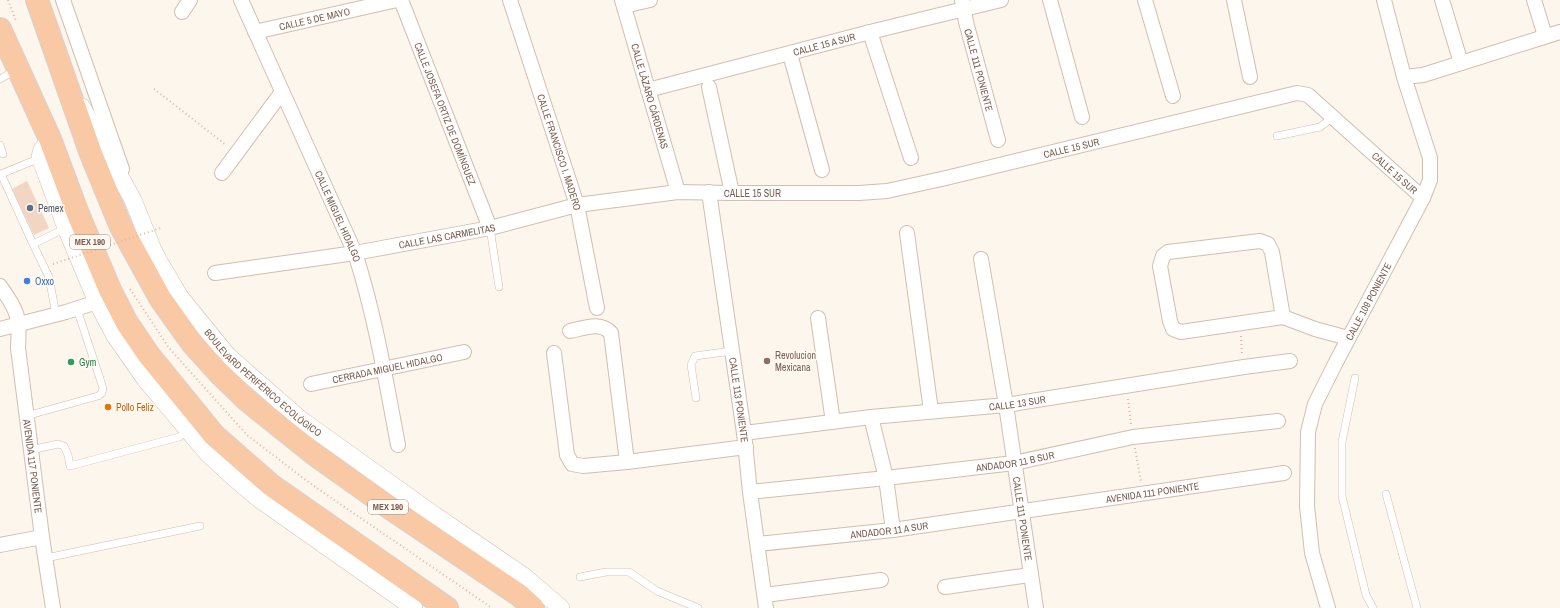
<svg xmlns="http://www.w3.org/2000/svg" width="1560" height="608" font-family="'Archivo Narrow',sans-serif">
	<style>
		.building { fill: #f3d5c3 }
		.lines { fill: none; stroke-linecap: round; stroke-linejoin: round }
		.service-casing { stroke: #d1beb0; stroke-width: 8 }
		.minor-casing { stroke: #d1beb0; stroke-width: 16 }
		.tertiary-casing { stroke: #d1beb0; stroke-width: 18 }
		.trunk-casing { stroke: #dad1cd; stroke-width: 24 }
		.path { stroke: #d9b8a5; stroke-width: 2; stroke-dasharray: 1 3; stroke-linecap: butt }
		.service { stroke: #fff; stroke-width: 7 }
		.minor { stroke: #fff; stroke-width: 14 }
		.tertiary { stroke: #fff; stroke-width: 17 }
		.trunk { stroke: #f9c8a4; stroke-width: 22 }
		.path-bridge { stroke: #d9b8a5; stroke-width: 2; stroke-dasharray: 1 3; stroke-linecap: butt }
		.service-dot { fill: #5c6f8a; stroke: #fffaf3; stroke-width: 1.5 }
		.shop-dot { fill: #3f7fe0; stroke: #fffaf3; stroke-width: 1.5 }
		.education-dot { fill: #8d6e63; stroke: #fffaf3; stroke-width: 1.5 }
		.leisure-dot { fill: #2e9e5b; stroke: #fffaf3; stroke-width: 1.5 }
		.food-dot { fill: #e8710a; stroke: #fffaf3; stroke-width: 1.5 }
		.labels { text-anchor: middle; stroke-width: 3; stroke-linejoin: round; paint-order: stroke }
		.shield { fill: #fffaf3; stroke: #a28b7f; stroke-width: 1 }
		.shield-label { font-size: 9px; font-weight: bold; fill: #7a5c4d }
		.street-label { font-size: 10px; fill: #7a5c4d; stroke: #fffaf3 }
		.service-label { font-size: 10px; fill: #4e5e75; stroke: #fffaf3; text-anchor: start }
		.shop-label { font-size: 10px; fill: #366cbe; stroke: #fffaf3; text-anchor: start }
		.education-label { font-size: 10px; fill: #785e54; stroke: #fffaf3; text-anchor: start }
		.leisure-label { font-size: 10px; fill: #27864d; stroke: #fffaf3; text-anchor: start }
		.food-label { font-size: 10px; fill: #c56008; stroke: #fffaf3; text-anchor: start }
	</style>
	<rect width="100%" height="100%" fill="#fdf6ec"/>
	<path class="building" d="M27,181L49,228L34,235L12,189Z"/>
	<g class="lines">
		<g class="service-casing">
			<path id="service" d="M0,79L16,70
				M1277,136L1320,127L1333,117
				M0,145L3,154
				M40,158L1,174L33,244L66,228
				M490,228L499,287
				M33,244L49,277L56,315
				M1355,378L1342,442V496L1366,595L1373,608
				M696,398L691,365L695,356L732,351
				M26,416L98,396L102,393L103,388L77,309
				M31,450L58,444L64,446L68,455L70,466L179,437L189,431
				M1386,494L1417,608
				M46,558L200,526
				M580,577L606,572H629L657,591L698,608"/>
		</g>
		<g class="minor-casing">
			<g id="minor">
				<path d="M63,0L122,169"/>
				<path id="s1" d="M241,0L355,253C375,315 386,381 398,445"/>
				<path id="s2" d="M401,0L490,228"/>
				<path id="s3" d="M510,0L577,205L597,308"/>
				<path id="s4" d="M622,0L678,192"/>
				<path id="s5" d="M962,0L966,22L998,140"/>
				<path d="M1050,0L1082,117"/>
				<path d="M1145,0L1173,96"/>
				<path d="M1234,0L1250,77"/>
				<path d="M1442,0L1461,63"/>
				<path d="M1534,0L1545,36"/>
				<path d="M624,6L650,0"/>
				<path d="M182,12L190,0"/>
				<path id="s6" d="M255,32L397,0"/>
				<path d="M870,32L911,158"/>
				<path d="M790,54L822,170"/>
				<path d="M1404,77L1423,75L1560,32"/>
				<path d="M709,87L732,193"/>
				<path id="s7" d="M648,90L870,32L1001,0"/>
				<path d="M222,173L282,92"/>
				<path id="s8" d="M709,192L744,433L750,492L766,608"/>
				<path d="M907,233L931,411"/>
				<path id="s9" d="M981,259L1006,405L1036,608"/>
				<path id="s10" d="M215,273L355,253L490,228L577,205L678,192L732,193H859L887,191L946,178L1297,93L1308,95L1423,198"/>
				<path id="s11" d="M0,286C18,311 20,317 18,348L42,537L53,608"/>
				<path d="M1283,317L1272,252L1268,244L1260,241L1168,252L1163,256L1160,266L1170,321L1173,329L1181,332L1283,317L1315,329L1348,338"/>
				<path d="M818,318L833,422"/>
				<path d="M0,329L66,312L97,302"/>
				<path d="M570,331C585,328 600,321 611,333L627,462"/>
				<path d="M554,353L567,455L572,464L583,466L627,462L746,447"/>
				<path id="s12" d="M311,384L464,352"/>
				<path d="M871,417L886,478L893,530"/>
				<path id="s13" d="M744,433L871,417L1006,405L1244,367L1290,361"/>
				<path id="s14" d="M750,492L886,478L1014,463L1133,437L1278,421"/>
				<path id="s15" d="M758,544L893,530L1284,473"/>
				<path d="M0,545L42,537"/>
				<path d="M945,587L1030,575"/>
				<path d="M765,595L881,580"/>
				<path id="s16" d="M1328,608L1312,553L1307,506L1308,432L1315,404L1336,362L1423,198L1430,180V158L1404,77L1384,0"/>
			</g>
		</g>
		<g class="tertiary-casing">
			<g id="tertiary">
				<path id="s17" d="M82,107L133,200L153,250L160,263L180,297L228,356L300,419L430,512L525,577L561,608"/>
				<path d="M50,139L42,150L40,157L66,228L97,302L115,336L145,379L208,454L233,477L259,499L414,608"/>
			</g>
		</g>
		<g class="trunk-casing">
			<path id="trunk" d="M37,0L91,154L121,227L160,298L192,343L219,373L248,401L314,454L390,508L519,595L533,608
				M0,29L50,139L78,214L110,290L127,323L148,354L214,435L271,485L447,608"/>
		</g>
		<path class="path" d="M8,0L16,21
			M154,89L226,145
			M130,289L169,348L247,435L311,484L492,608
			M1241,336L1242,354
			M1128,399L1131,424
			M1135,448L1141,482"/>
		<use href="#service" class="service"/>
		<use href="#minor" class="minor"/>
		<use href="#tertiary" class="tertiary"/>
		<use href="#trunk" class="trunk"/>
		<path class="path-bridge" d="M53,264L161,228"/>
	</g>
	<circle class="service-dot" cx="30" cy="208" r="4"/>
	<circle class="shop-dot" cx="27" cy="281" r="4"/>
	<circle class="education-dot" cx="767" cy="361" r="4"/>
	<circle class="leisure-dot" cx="71" cy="362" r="4"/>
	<circle class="food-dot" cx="108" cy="407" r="4"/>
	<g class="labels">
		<g class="shield">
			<rect x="70" y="235" width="40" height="14" rx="3"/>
			<rect x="368" y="500" width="40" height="14" rx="3"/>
		</g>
		<g class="shield-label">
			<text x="90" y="245">MEX 190</text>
			<text x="388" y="510">MEX 190</text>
		</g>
		<g class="street-label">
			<text dy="4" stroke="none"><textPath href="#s6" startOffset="61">CALLE 5 DE MAYO</textPath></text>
			<text dy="4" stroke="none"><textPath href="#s7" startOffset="182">CALLE 15 A SUR</textPath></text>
			<text dy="4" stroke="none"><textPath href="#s5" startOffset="72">CALLE 111 PONIENTE</textPath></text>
			<text dy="4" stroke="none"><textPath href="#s4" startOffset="100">CALLE LÁZARO CÁRDENAS</textPath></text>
			<text dy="4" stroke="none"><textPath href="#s2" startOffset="122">CALLE JOSEFA ORTIZ DE DOMÍNGUEZ</textPath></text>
			<text dy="4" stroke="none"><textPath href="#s10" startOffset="869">CALLE 15 SUR</textPath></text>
			<text dy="4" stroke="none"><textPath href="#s3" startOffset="160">CALLE FRANCISCO I. MADERO</textPath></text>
			<text dy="4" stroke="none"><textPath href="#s10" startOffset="1229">CALLE 15 SUR</textPath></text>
			<text dy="4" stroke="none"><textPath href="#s10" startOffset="545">CALLE 15 SUR</textPath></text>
			<text dy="4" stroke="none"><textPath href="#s1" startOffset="237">CALLE MIGUEL HIDALGO</textPath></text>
			<text dy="4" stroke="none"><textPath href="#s10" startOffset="235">CALLE LAS CARMELITAS</textPath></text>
			<text dy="4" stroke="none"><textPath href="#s16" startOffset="323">CALLE 109 PONIENTE</textPath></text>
			<text dy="4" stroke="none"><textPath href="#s12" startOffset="78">CERRADA MIGUEL HIDALGO</textPath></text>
			<text dy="4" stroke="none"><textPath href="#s17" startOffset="334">BOULEVARD PERIFÉRICO ECOLÓGICO</textPath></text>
			<text dy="4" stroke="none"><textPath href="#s8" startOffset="210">CALLE 113 PONIENTE</textPath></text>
			<text dy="4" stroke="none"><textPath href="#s13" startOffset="275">CALLE 13 SUR</textPath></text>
			<text dy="4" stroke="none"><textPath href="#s14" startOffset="267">ANDADOR 11 B SUR</textPath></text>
			<text dy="4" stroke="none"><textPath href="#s11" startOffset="186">AVENIDA 117 PONIENTE</textPath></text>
			<text dy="4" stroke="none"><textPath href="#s15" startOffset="398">AVENIDA 111 PONIENTE</textPath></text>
			<text dy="4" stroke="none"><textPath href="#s9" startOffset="263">CALLE 111 PONIENTE</textPath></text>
			<text dy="4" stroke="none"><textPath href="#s15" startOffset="132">ANDADOR 11 A SUR</textPath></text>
		</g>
		<g class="service-label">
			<text x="38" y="212">Pemex</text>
		</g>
		<g class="shop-label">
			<text x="35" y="285">Oxxo</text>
		</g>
		<g class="education-label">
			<text x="775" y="359">Revolucion<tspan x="775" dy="12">Mexicana</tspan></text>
		</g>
		<g class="leisure-label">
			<text x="79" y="366">Gym</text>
		</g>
		<g class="food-label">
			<text x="116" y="411">Pollo Feliz</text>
		</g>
	</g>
</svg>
